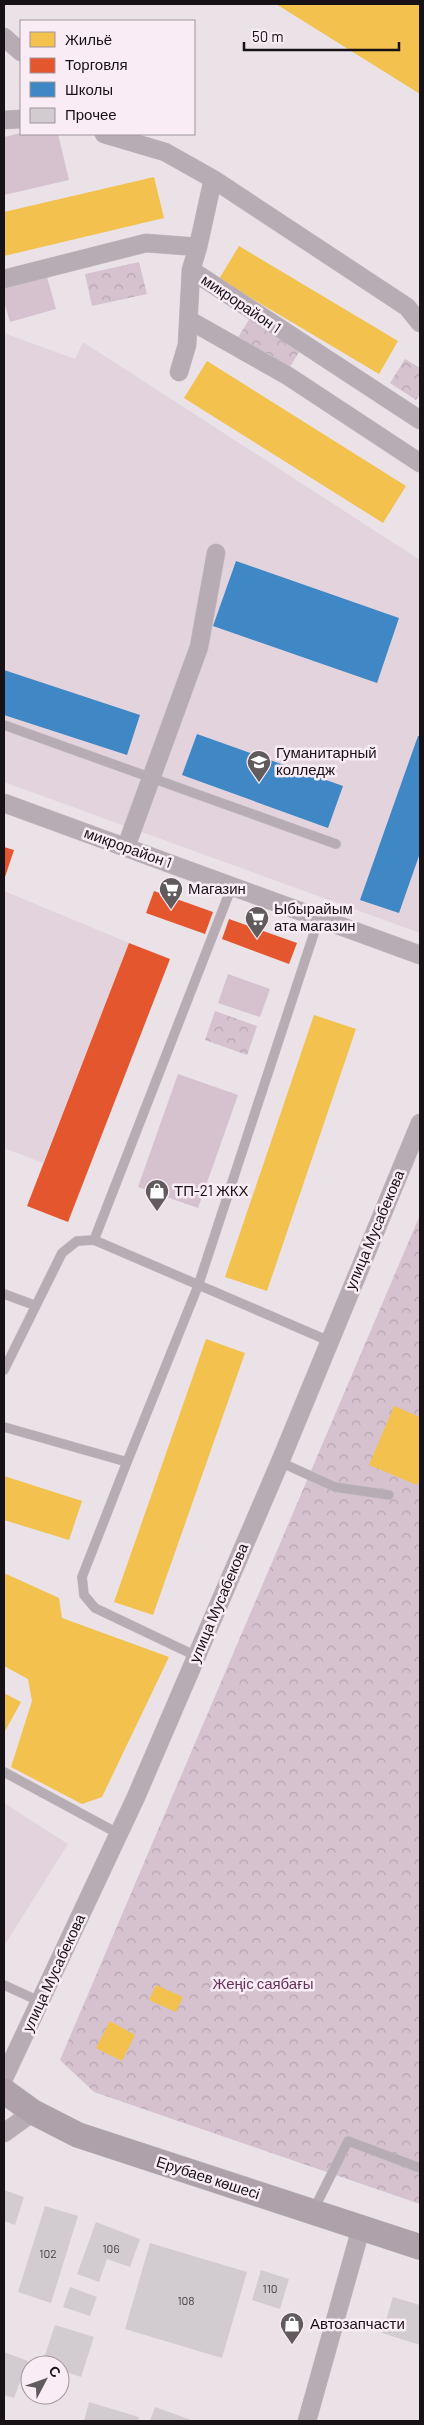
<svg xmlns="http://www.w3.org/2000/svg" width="424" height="2425" font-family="Barlow,sans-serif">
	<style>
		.built { fill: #e2d3dd }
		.green { fill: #d6c1cf }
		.park { fill: url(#park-crowns) }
		.homes { fill: #f2c14e }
		.shops { fill: #e4572e }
		.schools { fill: #3f88c5 }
		.building { fill: #d2ccd0 }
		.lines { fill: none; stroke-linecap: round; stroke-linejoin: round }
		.service-casing { stroke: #c3bdc1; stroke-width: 10 }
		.minor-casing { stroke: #c3bdc1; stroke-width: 19 }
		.secondary-casing { stroke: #c3bdc1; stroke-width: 26 }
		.service { stroke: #b8acb4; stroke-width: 9 }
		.minor { stroke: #b8acb4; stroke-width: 18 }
		.secondary { stroke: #aea1aa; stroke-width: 25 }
		.labels { text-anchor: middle; stroke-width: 5; stroke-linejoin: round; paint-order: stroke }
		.number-label { font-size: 12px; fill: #464044 }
		.street-label { font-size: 15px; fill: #171215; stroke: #faecf5 }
		.poi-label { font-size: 15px; fill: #171215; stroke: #faecf5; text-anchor: start }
		.park-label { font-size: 15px; fill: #673259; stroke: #faecf5 }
	</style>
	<defs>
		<pattern id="park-crowns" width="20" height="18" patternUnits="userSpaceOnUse" patternTransform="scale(1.25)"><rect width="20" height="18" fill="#d6c1cf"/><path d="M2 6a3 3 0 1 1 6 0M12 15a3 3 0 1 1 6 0" fill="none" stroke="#b7a5b1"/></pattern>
	</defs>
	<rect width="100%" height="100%" fill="#eae2e7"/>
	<path class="built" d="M4,333L75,359L83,342L420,560V933L4,782Z
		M4,891L129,943L43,1163L4,1148Z
		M4,1803L68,1844L4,1946Z"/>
	<path class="green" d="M21,133L58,134L69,180L4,195V137Z
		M47,277L56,309L10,322L4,301V289Z
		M228,974L270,989L260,1017L218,1003Z
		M178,1074L238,1095L198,1208L138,1187Z"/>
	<path class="park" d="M139,262L147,294L92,306L85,274Z
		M250,318L301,349L288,370L237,339Z
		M405,359L420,368V394L416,400L390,383Z
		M215,1011L257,1026L247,1055L205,1040Z
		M420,1215V2204L94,2092L60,2060Z"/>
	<path class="homes" d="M276,4H420V94Z
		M154,177L164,218L4,256V212Z
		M239,246L398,341L379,374L219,279Z
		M207,361L406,486L383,523L184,398Z
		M314,1015L356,1029L267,1291L225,1277Z
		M206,1339L245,1353L153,1615L114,1602Z
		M394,1406L420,1417V1478L417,1485L369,1465Z
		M4,1476L82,1501L69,1540L4,1520Z
		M4,1573L59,1598L62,1618L169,1657L102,1797L82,1804L11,1767L32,1701L28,1679L4,1666Z
		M4,1693L21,1702L4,1733Z
		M156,1985L183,1997L176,2012L149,2000Z
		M110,2021L135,2035L122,2061L96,2048Z"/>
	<path class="shops" d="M4,847L14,850L4,880Z
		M154,891L213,912L205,934L146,913Z
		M229,919L297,943L289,964L222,939Z
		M129,943L170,959L68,1222L27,1206Z"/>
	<path class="schools" d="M236,561L399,618L377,683L213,626Z
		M4,670L140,715L127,755L4,715Z
		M197,734L343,786L328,828L182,775Z
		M418,736H420V853L399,913L360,900Z"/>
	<path class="building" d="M4,2190L24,2197L15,2225L4,2221Z
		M45,2206L78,2216L51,2303L18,2292Z
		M96,2222L140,2239L130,2267L107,2259L99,2282L77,2274Z
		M150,2243L247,2272L222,2358L125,2329Z
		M261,2270L289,2279L280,2309L252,2300Z
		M70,2287L97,2297L90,2316L63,2307Z
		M393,2297L420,2305V2345L382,2333Z
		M55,2325L94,2337L81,2377L60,2370V2365L42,2364Z
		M4,2352L28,2361L14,2398L4,2395Z
		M89,2402L139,2417L138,2421H84Z
		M155,2407L194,2421H150Z"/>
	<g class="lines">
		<g class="service-casing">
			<path id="service" d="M4,725L336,844
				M94,1240L232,886
				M4,1294L34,1305
				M4,1370L62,1253L77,1241L94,1240L329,1341
				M4,1427L127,1462L82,1577L84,1595L95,1608L196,1656
				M127,1462L198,1286L319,918
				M280,1462L335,1487L389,1495
				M4,1772L119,1834
				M4,1985L41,2002
				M313,2211L348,2141L420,2168"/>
		</g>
		<g class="minor-casing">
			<path id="minor" d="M4,37L21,52
				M4,120L21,119
				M104,134L165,152L213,179L198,247L191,270L187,345L179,372
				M213,179L407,307L420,323
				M191,270L420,420
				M4,279L146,243L198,247
				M189,320L288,376L420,463
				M4,803L420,955
				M126,847L199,647L216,553
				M4,2078L136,1797L280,1462L420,1123
				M4,2133L33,2112
				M307,2421L361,2228"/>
		</g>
		<g class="secondary-casing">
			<path id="secondary" d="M4,2091L33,2112L78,2135L420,2247"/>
		</g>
		<use href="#service" class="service"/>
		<use href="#minor" class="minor"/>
		<use href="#secondary" class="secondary"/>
	</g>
	<defs>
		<g id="university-pin" transform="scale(1.25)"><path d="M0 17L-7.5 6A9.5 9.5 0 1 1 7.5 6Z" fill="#615b5e" stroke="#faecf5"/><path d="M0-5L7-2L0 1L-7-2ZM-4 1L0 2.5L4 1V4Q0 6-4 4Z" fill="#fff"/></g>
		<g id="supermarket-pin" transform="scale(1.25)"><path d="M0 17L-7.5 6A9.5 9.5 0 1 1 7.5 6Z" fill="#615b5e" stroke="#faecf5"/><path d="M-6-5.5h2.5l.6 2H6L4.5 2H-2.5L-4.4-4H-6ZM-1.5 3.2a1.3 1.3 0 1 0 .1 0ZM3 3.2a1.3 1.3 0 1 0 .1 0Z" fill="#fff"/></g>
		<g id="shop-pin" transform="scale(1.25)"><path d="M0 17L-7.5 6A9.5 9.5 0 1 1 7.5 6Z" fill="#615b5e" stroke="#faecf5"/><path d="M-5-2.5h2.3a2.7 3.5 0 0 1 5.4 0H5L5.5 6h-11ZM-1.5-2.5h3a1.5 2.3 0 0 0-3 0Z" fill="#fff"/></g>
	</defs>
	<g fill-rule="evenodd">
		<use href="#university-pin" x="259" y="762"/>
		<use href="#supermarket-pin" x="171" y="889"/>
		<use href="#supermarket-pin" x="257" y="918"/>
		<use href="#shop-pin" x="157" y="1191"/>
		<use href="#shop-pin" x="292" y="2324"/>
	</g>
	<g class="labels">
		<g class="number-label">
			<text x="111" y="2253">106</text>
			<text x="48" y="2258">102</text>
			<text x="270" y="2293">110</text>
			<text x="186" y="2305">108</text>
		</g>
		<g class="street-label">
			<text transform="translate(241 304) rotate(34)" y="5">микрорайон 1</text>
			<text transform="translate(128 848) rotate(20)" y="5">микрорайон 1</text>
			<text transform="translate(375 1230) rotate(-67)" y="5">улица Мусабекова</text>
			<text transform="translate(219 1603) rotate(-67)" y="5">улица Мусабекова</text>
			<text transform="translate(54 1973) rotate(-65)" y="5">улица Мусабекова</text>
			<text transform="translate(208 2178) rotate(18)" y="5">Ерубаев көшесі</text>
		</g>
		<g class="poi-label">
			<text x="276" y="758">Гуманитарный<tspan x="276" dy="17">колледж</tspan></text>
			<text x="188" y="894">Магазин</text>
			<text x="274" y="914">Ыбырайым<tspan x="274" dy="17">ата магазин</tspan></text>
			<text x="174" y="1196">ТП-21 ЖКХ</text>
			<text x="310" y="2329">Автозапчасти</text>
		</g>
		<g class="park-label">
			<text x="263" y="1989">Жеңіс саябағы</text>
		</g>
	</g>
	<rect width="424" height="2425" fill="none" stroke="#171215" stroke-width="10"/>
	<rect x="20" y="20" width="175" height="115" fill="#faecf5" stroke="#9f959b"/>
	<rect x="30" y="32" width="25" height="15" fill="#f2c14e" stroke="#9f959b"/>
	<text x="65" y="45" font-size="15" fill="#171215">Жильё</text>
	<rect x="30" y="58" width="25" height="15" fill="#e4572e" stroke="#9f959b"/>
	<text x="65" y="70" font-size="15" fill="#171215">Торговля</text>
	<rect x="30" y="82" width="25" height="15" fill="#3f88c5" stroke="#9f959b"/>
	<text x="65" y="95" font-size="15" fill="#171215">Школы</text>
	<rect x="30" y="108" width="25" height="15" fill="#d2ccd0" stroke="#9f959b"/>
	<text x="65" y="120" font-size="15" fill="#171215">Прочее</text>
	<g transform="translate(45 2380) rotate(49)"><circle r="24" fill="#faecf5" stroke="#9f959b"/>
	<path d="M0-4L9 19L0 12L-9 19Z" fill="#615b5e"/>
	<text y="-8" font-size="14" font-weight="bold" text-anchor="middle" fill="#171215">С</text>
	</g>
	<path d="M244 42v8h155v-8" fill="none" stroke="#171215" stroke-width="2.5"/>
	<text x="252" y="42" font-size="15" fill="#171215" stroke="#faecf5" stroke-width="4" paint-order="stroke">50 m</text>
</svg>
